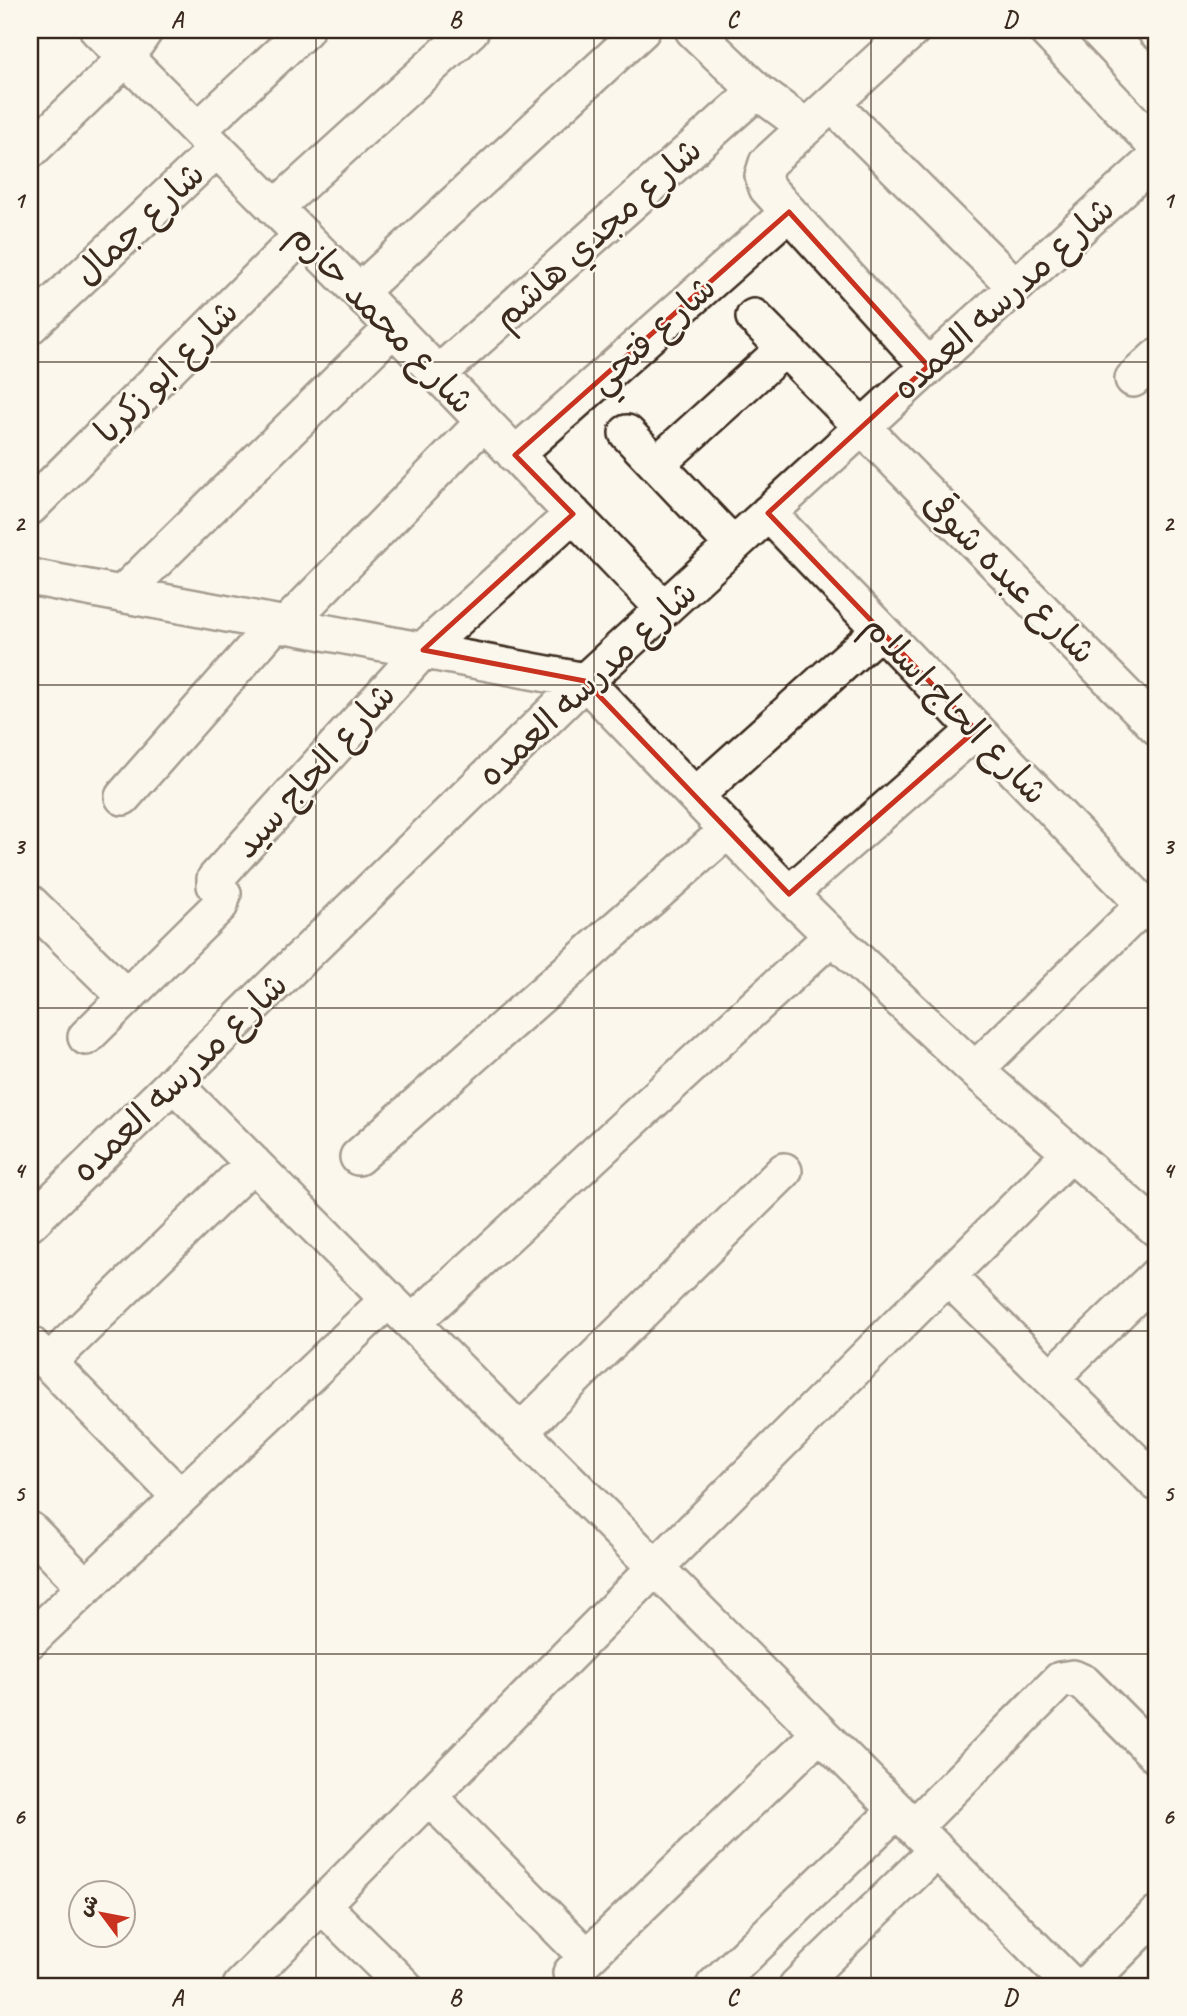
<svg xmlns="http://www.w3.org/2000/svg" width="1187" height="2016" font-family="Caveat,'Playpen Sans Arabic',sans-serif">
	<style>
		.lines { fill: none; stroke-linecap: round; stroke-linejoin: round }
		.minor-casing { stroke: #3b2a1e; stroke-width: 40 }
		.minor { stroke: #fbf7ec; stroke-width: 35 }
		.marked { fill: none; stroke: #c8321e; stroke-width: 5; stroke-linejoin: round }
		.grid { fill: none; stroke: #3b2a1e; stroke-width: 2; stroke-opacity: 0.55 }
		.labels { text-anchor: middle; stroke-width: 5; stroke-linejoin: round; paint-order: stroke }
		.street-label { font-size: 35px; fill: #3b2a1e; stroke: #fbf7ec }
		.neatline { fill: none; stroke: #3b2a1e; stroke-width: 2.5 }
		.grid-label { font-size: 23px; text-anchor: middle; font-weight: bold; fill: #3b2a1e }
	</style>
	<rect width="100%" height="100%" fill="#fbf7ec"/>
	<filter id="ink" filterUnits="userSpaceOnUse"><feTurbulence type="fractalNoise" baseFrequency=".0143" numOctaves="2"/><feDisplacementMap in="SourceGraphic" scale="14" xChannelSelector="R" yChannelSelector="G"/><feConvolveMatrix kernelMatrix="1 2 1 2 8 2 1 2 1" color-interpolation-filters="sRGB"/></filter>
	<g filter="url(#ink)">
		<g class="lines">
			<g class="minor-casing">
				<path id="minor" d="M98,30L359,292L664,609
					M693,30L757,91L806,127
					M912,30L767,163L763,176L767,188L928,366
					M1046,30L1157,147
					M1155,30L1157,32
					M832,104L1015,286
					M198,130L305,30
					M30,151L126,58L145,30
					M275,208L471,30
					M359,292L642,30
					M754,317L1157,727
					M30,326L217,149
					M438,374L757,91
					M1133,379L1157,357
					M627,433L733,545
					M515,455L789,212
					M657,464L785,348
					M30,507L302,235
					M768,513L1157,918
					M30,577L585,681L789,894L832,936L975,1070L1157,1229
					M122,594L393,328
					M285,626L484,422
					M695,796L880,630
					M123,797L275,624
					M789,894L976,730
					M30,903L126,997
					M86,1037L220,905L223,894L215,885V879L423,650L573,514
					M975,1070L1144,905
					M173,1083L1072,1986
					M358,1157L728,830
					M30,1223L585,681L1157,157
					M948,1277L1157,1483
					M412,1323L832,936
					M30,1344L180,1497
					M48,1363L253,1163
					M1051,1378L1157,1275
					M520,1432L784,1171
					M30,1530L86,1587
					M30,1640L389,1299
					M429,1797L587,1957
					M914,1827L1060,1680L1073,1678L1084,1683L1157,1756
					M322,1905L404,1986
					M571,1973L820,1733
					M241,1986L655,1568L1070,1154
					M714,1986L897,1810
					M797,1986L937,1850
					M1085,1986L1157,1914"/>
			</g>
			<use href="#minor" class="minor"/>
		</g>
	</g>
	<path d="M0 0H1187V2016H0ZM789,212L928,366L768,513L976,730L789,894L585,681L423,650L573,514L515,455Z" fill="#fbf7ec" fill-opacity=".55" fill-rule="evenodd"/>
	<path class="marked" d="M789,212L928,366L768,513L976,730L789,894L585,681L423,650L573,514L515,455Z"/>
	<path class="grid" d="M316,30V1986M594,30V1986M871,30V1986M30,362H1157M30,685H1157M30,1008H1157M30,1331H1157M30,1654H1157"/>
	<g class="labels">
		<g class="street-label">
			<text transform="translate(139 223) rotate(-43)" y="12">شارع جمال</text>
			<text transform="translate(597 233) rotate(-42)" y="12">شارع مجدي هاشم</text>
			<text transform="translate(1003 298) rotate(-42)" y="12">شارع مدرسه العمده</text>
			<text transform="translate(382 318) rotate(46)" y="12">شارع محمد حازم</text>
			<text transform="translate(652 334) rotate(-42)" y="12">شارع فتحي</text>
			<text transform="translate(166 371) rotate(-45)" y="12">شارع ابو زكريا</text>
			<text transform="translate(1010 577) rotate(45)" y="12">شارع عبده شوقى</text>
			<text transform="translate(587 683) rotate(-43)" y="12">شارع مدرسه العمده</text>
			<text transform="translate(956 709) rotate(46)" y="12">شارع الحاج اسلام</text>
			<text transform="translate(314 770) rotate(-48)" y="12">شارع الحاج سيد</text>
			<text transform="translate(179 1077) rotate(-44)" y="12">شارع مدرسه العمده</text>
		</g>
	</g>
	<rect width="1187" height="2016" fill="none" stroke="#fbf7ec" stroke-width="77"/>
	<g transform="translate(102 1914) rotate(302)"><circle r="33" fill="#fbf7ec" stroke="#aea59a" stroke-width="2"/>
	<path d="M0-5L12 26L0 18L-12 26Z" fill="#c8321e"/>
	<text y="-10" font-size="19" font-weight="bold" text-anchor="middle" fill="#3b2a1e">ش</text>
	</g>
	<rect x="38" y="38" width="1110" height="1940" class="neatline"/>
	<g class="grid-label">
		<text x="177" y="27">A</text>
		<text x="455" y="27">B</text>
		<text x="732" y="27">C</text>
		<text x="1010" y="27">D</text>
		<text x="19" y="208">1</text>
		<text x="1168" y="208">1</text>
		<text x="19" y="531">2</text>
		<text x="1168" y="531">2</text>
		<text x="19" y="854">3</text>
		<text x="1168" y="854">3</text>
		<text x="19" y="1178">4</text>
		<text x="1168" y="1178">4</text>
		<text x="19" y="1501">5</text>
		<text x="1168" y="1501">5</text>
		<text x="19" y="1824">6</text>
		<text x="1168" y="1824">6</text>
		<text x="177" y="2005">A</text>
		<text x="455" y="2005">B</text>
		<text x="732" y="2005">C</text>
		<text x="1010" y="2005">D</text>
	</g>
</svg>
